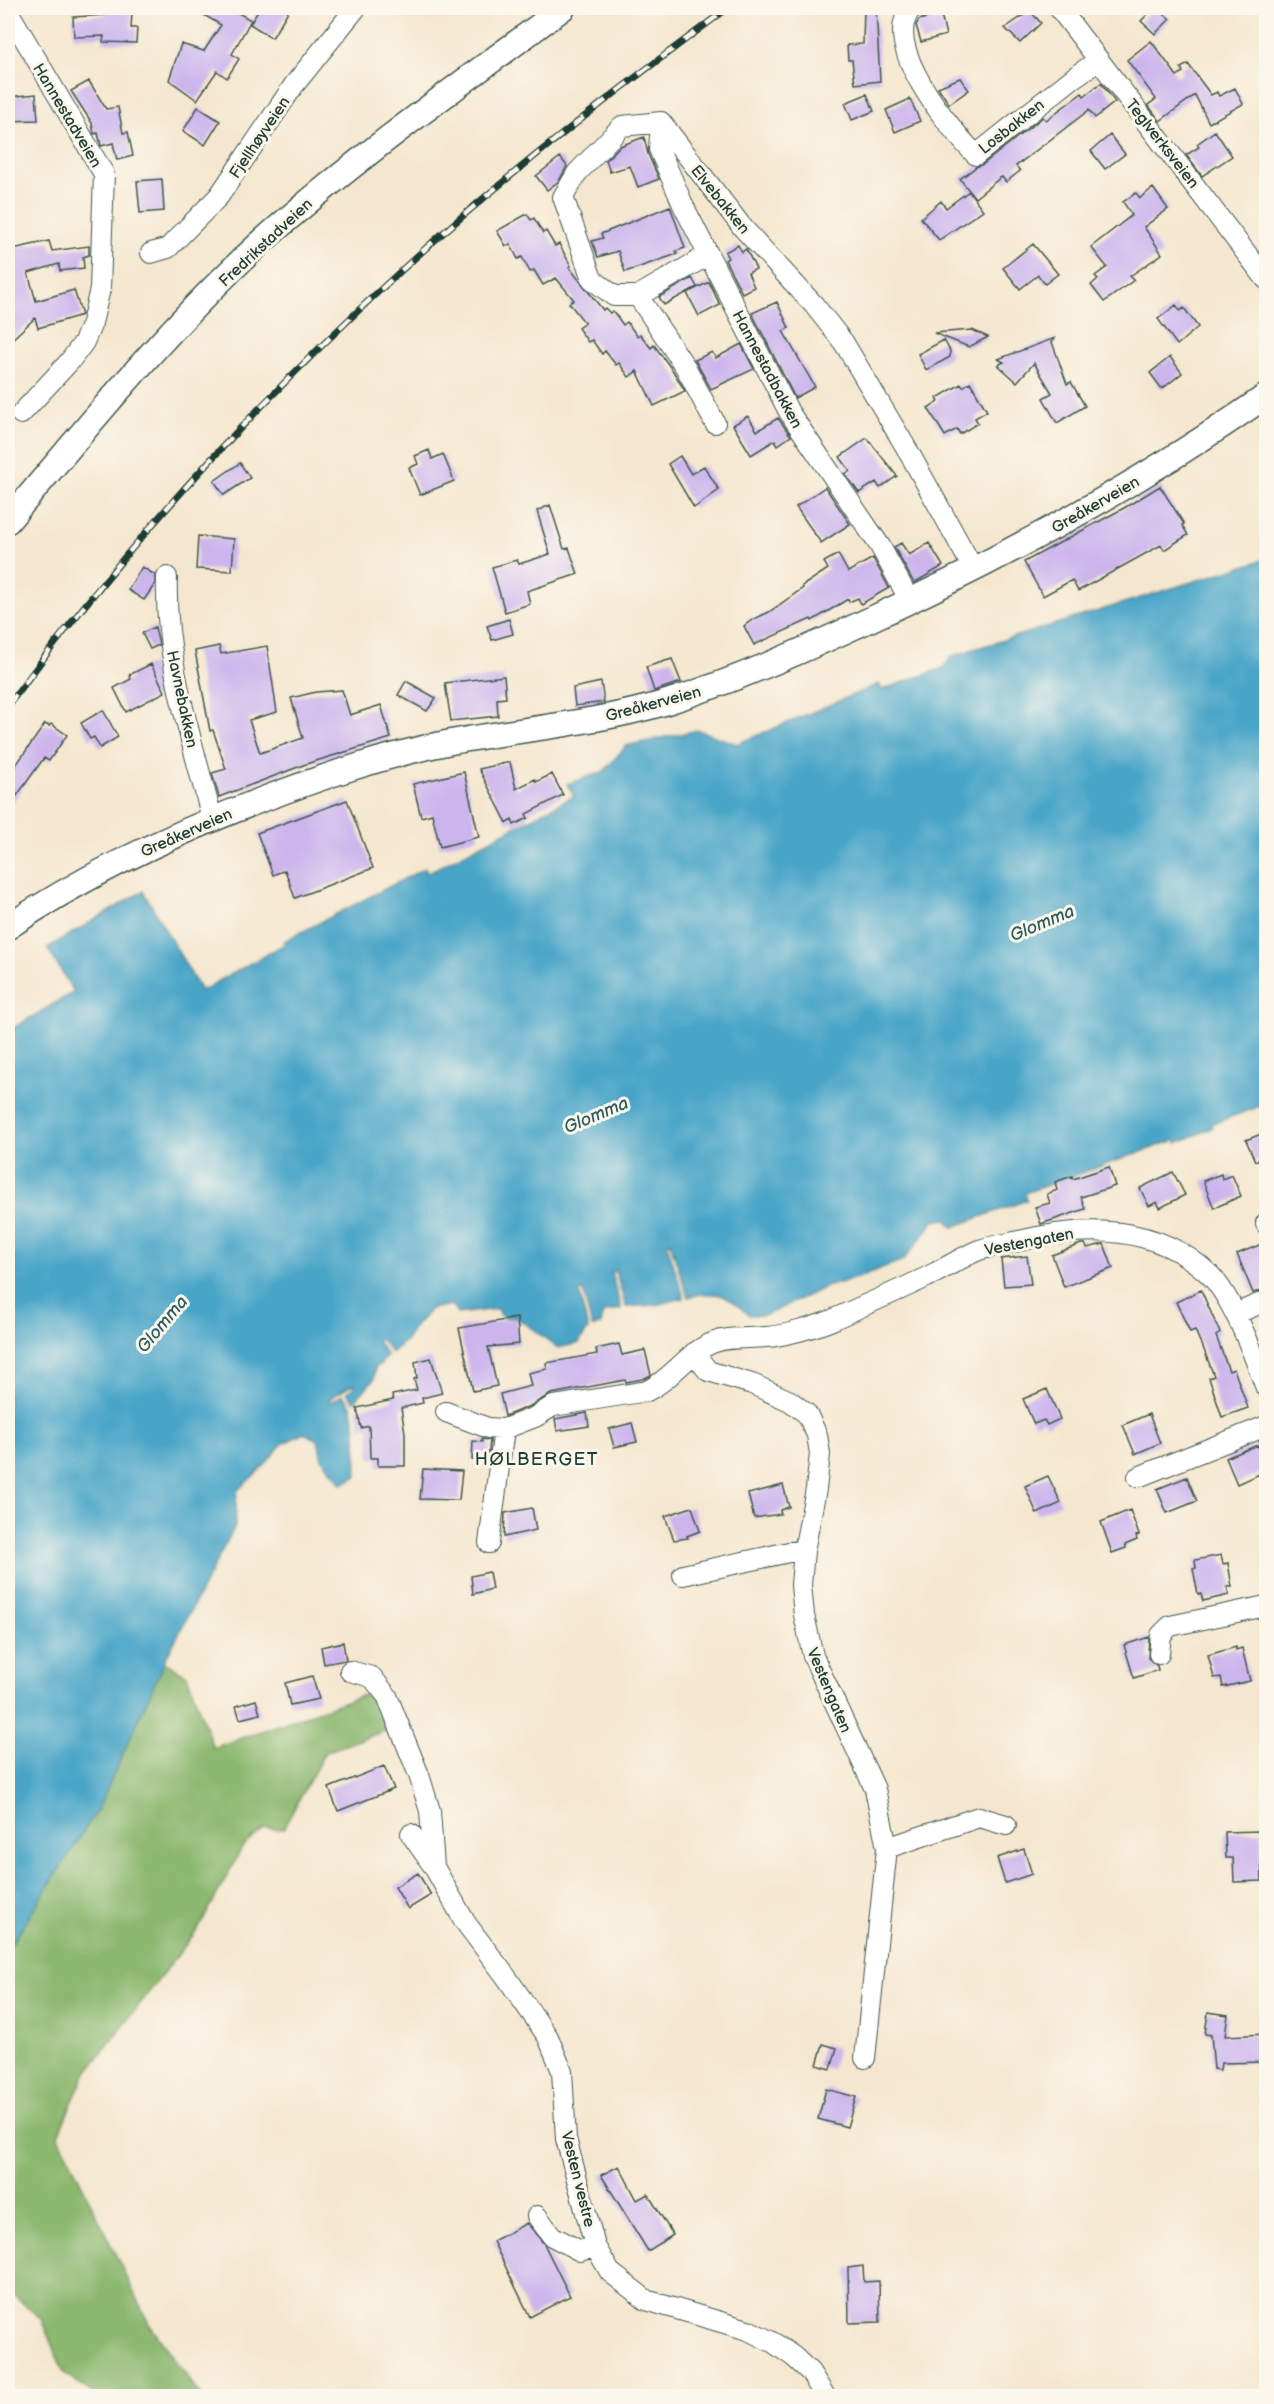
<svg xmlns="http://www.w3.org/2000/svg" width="1274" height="2404" font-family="'Balsamiq Sans',sans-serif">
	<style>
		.forest { fill: #8cb870; stroke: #567a52; stroke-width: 1.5 }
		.water { fill: #4aa5c8; stroke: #34717e; stroke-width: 1.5 }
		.building { fill: #ccb5ed }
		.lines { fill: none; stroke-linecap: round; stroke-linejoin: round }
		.minor-casing { stroke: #3f564b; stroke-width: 22 }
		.major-casing { stroke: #3f564b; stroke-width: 27 }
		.minor { stroke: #fff; stroke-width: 20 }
		.major { stroke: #fff; stroke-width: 24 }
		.rail-casing { stroke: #1f3d34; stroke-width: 7 }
		.rail { stroke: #fbf7ec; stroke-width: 4.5; stroke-dasharray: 14; stroke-linecap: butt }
		.labels { text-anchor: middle; stroke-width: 6; stroke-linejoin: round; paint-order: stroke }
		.street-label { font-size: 16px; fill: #1f3d34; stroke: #fbf7ec }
		.water-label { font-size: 18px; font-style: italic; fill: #2c5c60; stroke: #fbf7ec }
		.neighbourhood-label { font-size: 18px; letter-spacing: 1.5px; fill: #1f3d34; stroke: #fbf7ec }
	</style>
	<rect width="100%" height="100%" fill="#fbf7ec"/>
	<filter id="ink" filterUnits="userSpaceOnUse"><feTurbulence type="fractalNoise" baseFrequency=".0167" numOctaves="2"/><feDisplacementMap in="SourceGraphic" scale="12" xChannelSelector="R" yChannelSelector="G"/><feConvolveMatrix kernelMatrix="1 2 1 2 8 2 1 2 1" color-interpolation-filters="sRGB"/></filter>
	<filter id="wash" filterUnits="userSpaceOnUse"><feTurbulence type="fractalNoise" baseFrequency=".008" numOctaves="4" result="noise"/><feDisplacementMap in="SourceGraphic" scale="24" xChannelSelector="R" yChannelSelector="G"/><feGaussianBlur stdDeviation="1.35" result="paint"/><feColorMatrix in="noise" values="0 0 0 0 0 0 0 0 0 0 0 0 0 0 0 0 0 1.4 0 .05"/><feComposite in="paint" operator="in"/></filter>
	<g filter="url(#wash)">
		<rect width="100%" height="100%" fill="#f5e7cf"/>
		<path class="forest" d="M164,1662L187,1675L213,1748L366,1694L384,1706L393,1728L325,1752L283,1829L265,1828L243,1846L200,1926L84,2076L58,2135L149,2324L201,2396H97L64,2373L41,2319L8,2290V1949L98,1809Z"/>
		<path class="water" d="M1266,559V1104L1212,1124V1128L1177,1143L1175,1140L1025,1193L1027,1200L953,1227L946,1219L934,1221L904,1260L857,1278L828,1286L766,1315H749C727,1295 718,1289 688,1297L670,1242L667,1244L684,1298L655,1305L626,1307L615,1271L611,1272L621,1309L603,1313L601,1325L592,1327L583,1291L579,1292L588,1329L579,1343L558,1348L516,1317L503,1318L497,1309L457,1314L452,1305L430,1309L412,1330L407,1339L391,1353L381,1339L377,1341L387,1356L380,1365H376L374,1379L354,1402L347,1392L354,1387L353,1384L329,1399L331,1402L343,1395L352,1407L356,1431L357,1476L342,1484L322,1459L318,1440L304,1433L282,1444L264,1466L237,1491L235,1526L164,1662L98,1809L8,1949V1038L13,1028L74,992L47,948L143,891L201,991L285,944L284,941L425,868L427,873L574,796L567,784L603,772L626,746L698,730L737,744L879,684L882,690L943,668L952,656Z"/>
		<g id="blocks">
			<path class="building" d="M192,8H229L251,20L232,54L239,59L227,78L217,71L197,100L169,80L181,44L204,51L221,25Z
				M260,8H290L272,38L250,24Z
				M864,8H876L880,81L855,84L852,60H848L847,45L863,44Z
				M1154,8H1158L1170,19L1155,34L1141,21Z
				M105,11L132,13L131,28H137L136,43L103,42L104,36L74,37L73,17L105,15Z
				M1030,11L1041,23L1020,43L1005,28Z
				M941,14L946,35L921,42L916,25L919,20Z
				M1151,41L1177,76L1183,72L1181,68L1188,64L1211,95L1217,92L1219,96L1235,88L1243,104L1209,123L1195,95L1160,121L1148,105L1156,99L1127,60Z
				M960,78L969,90L949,104L938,87Z
				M89,81L106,109L118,107L123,133L128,132L133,156L117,160L113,143L101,146L98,133L94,134L92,123L71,91Z
				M1101,83L1115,102L1095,118L1089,110L1016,166L1020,171L1006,182L1002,177L1000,178L975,198L960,179L976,167L983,164L1043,117L1046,120L1082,93L1084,96Z
				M36,94L38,120L8,121V97Z
				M867,94L874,111L852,120L845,103Z
				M910,99L920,121L895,132L886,110Z
				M198,107L220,121L205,145L183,131Z
				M1215,131L1232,156L1202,176L1186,155L1199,147L1197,144Z
				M1110,135L1125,154L1105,169L1091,151Z
				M644,137L648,154L659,179L638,187L630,166L610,172L606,160L620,146Z
				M560,157L567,166L559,181L547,190L536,176Z
				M162,179L164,211L140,213L137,181Z
				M1153,188L1168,209L1144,227L1162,254L1130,276L1134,280L1104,302L1091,285L1098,279L1095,276L1107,267L1091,247L1132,215L1123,202L1136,193L1140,198Z
				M969,191L983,210L939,240L921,218L941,201L946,208Z
				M670,206L685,248L676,251L677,254L625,272L618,251L598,257L592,241L603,238L601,234Z
				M527,214L531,220L534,218L543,233L546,231L555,246L559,244L571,266L569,267L603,310L605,308L610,313L613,311L623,325L627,322L637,336L640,334L651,348L654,345L673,371L685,391L654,406L637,371L629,377L619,363L616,365L605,351L602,354L592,340L588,342L578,328L585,323L569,303L574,300L556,278L543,285L534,270L530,272L522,257L518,259L510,244L506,246L497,231Z
				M49,241L52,251L89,246V255L83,257L84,268L60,271L59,264L28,273L36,301L74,290L82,315L38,328L35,318L8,343V250Z
				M1033,244L1058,274L1045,284L1038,275L1020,289L1003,268Z
				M738,245L742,252L746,249L756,269L748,273L754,287L742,293L725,260L728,258L725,252Z
				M692,278L697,287L664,305L659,297Z
				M709,282L720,305L699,316L687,293Z
				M777,302L789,328L783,331L815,387L795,398L752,313Z
				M1176,305L1180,311L1184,308L1198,327L1177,345L1158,319Z
				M972,330L988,337L969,347L934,333Z
				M1055,338L1052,342L1067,384L1071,382L1085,406L1057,423L1043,398L1052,393L1034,363L1017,382L998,365L1004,362L998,359Z
				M944,340L950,351V357L926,370L918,354Z
				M741,344L754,369L711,389L695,360L712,352L716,358Z
				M1170,357L1182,373L1162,389L1150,373Z
				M970,382L987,411L975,418L978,423L960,434L957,429L945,436L928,408L939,401L937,398L961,384L963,387Z
				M748,416L757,431L778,418L791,436L778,445L775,440L751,455L733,425Z
				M867,438L897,476L880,488L876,482L859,493L845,474L850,471L840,457Z
				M429,450L432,459L443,454L454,481L420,495L409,468L418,464L415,456Z
				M680,456L691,474L704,466L719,490L694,508L668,464Z
				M240,463L250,478L224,495L214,481Z
				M1160,486L1184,524L1182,525L1188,535L1164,550L1161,545L1078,591L1072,580L1043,596L1024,562L1124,508Z
				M825,487L850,524L821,543L796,507Z
				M550,505L564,549L569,548L578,574L527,591L530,604L505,612L492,567L517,560L519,564L550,554L537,511Z
				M198,536L234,539L232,571L196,569Z
				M901,543L909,555L929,543L943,566L914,583L894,547Z
				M838,554L848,572L873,558L889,588L861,604L858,598L849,602L848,599L812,621L811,619L754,645L744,626L752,620L769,612L803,588L802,586L828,569L824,562Z
				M142,567L155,575V584L144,600L128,590Z
				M509,619L513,634L492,640L487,626Z
				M155,627L159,645L150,649L142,633Z
				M219,646L221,654L267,646L277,712L249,720L260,753L303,738L291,698L316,692L342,690L350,715L381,705L391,738L306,764L219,797L212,773L226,769L213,730L210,731L195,651Z
				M672,659L681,682L654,691L646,667Z
				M151,664L165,692L126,712L114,688L131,679L129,675Z
				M504,676L506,698L497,699L498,716L451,721L445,683Z
				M406,681L436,698L427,711L398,695Z
				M601,682L604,702L575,706L573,688Z
				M103,710L118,737L100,748L94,737L90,739L81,723Z
				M45,724L49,726L51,724L67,735L49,761L44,758L8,808V763L14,768Z
				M510,762L516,789L535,779L536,782L552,774L563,795L526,814L528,818L514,825L512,820L507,823L479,769Z
				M464,772L479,837L440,847L432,814L421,817L413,784Z
				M347,800L373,868L295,898L285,870L273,875L257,833Z
				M1266,1132V1157L1255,1161L1246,1140Z
				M1109,1167L1115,1186L1081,1197L1085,1209L1041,1224L1035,1207L1050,1203L1047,1194L1057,1190L1055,1182L1072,1176L1073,1179Z
				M1173,1172L1185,1195L1160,1208L1157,1202L1149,1206L1140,1188Z
				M1221,1174L1222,1179L1232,1175L1241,1196L1214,1208L1203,1181Z
				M1081,1244H1085L1087,1248L1104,1244L1113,1268L1064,1287L1052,1255Z
				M1262,1244L1266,1254V1289L1253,1293L1237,1254Z
				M1027,1256L1031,1284L1004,1286L1001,1259Z
				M1201,1290L1220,1333L1216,1336L1229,1371L1234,1369L1248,1408L1222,1417L1209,1378L1214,1376L1201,1342H1200L1195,1330L1190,1332L1176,1302Z
				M517,1318L519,1344L488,1347L497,1386L473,1391L459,1328Z
				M619,1344L622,1355L645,1350L651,1375L643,1379L626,1382L625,1380L551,1394L530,1406L505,1416L500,1394L531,1386L528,1373L547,1369L546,1363L597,1354L596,1349Z
				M431,1358L442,1393L422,1398L423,1403L401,1408L405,1433V1466H378V1458H370L369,1426L361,1428L357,1408L393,1400L392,1395L417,1390L414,1379L417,1378L415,1362Z
				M1047,1389L1060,1419L1047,1425L1044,1420L1034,1424L1023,1399Z
				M587,1413L589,1426L557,1431L555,1419Z
				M1149,1414L1160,1443L1135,1454L1123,1425Z
				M632,1423L637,1442L614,1447L609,1429Z
				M482,1439L490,1440L488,1461L472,1460L473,1441L482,1442Z
				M1258,1445L1266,1465V1471L1237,1484L1226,1458Z
				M423,1469L462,1471L459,1500L420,1499Z
				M1048,1476L1061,1503L1037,1514L1025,1486Z
				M1187,1477L1197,1501L1167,1513L1157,1489Z
				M783,1485L789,1507L780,1510L781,1514L754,1518L748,1494Z
				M692,1507L700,1531L687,1536L688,1538L674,1540L665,1516Z
				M532,1508L536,1530L504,1537L505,1513Z
				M1130,1510L1139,1535L1136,1536L1137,1540L1125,1545L1126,1548L1112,1553L1101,1522Z
				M1221,1555L1223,1564L1228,1563L1232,1587H1227L1229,1595L1203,1601L1201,1594H1198L1193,1569L1196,1568L1195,1560Z
				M489,1572L492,1589L473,1594L471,1576Z
				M1149,1637L1148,1658L1157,1666L1158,1670L1134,1678L1124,1645Z
				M343,1642L346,1660L324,1664L321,1647Z
				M1236,1647V1650L1242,1648L1250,1681L1223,1687L1221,1677L1214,1678L1208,1655Z
				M312,1676L319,1699L290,1705L285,1683Z
				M256,1700L260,1714L240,1719L236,1706Z
				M384,1766L394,1789L338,1811L329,1788Z
				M1261,1831L1262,1881L1234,1882L1233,1858H1226L1225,1832Z
				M1024,1849L1032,1874L1005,1883L997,1858Z
				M418,1873L431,1895L408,1909L395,1887Z
				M1208,2012L1228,2015L1225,2036L1266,2034V2062L1221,2063L1220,2070L1214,2069L1211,2035L1205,2034Z
				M823,2044L837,2048L831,2069L817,2065Z
				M826,2089L856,2097L847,2127L818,2119Z
				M619,2166L637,2200L648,2194L673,2235L648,2251L601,2175Z
				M527,2223L544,2244L570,2296L530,2317L493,2241Z
				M863,2266L864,2282L879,2281L880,2322L849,2323L848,2268Z"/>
		</g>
	</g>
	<g filter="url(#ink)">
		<use href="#blocks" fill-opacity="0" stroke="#3f564b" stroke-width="1.5"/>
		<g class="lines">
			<g class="minor-casing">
				<path id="minor" d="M912,8C878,43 951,130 976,155L1073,78L1099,60
					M1059,8L1266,279
					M8,11L104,174L100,289L92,323L84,342L70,361L21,414
					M661,122L659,149L684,207L789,412L880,546L910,601
					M151,253L168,248L219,196L294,85L356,8
					M708,255L638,296H614L592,279L563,197L577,173L622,126L661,122L743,228L814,305L844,343L907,449L974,570
					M638,296L686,368L715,423
					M167,577C164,660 192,739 212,819
					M1266,1223V1224
					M1235,1314L1266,1301
					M694,1353L708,1371L752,1384L790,1401L807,1414L817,1435L820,1454L816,1489L804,1551L801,1585L804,1615L813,1656L875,1789L887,1848L865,2058
					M446,1412L488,1428L504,1429L535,1417L553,1406L647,1391C672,1379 687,1353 712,1343C730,1336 747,1339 766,1337C784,1336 815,1327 832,1320C866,1304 901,1290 935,1273C949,1266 964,1256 979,1250C992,1246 1006,1244 1019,1241C1086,1225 1157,1224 1210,1275C1233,1298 1255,1358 1266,1388
					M1138,1477L1266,1426
					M489,1543L504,1429
					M683,1575L789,1552L804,1551
					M1159,1654L1161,1635L1170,1626L1266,1606
					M350,1671L372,1677L387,1696L419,1775L430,1811L434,1867
					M411,1834L434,1867L465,1922L507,1978L548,2037L562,2071L566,2139L595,2246L610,2272L646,2300L748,2330L774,2343L794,2357L810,2372L825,2396
					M887,1848L979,1817L1006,1825
					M537,2216L552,2236L580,2251L595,2246"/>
			</g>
			<g class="major-casing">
				<path id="major" d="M8,521C88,426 166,329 258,245C354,159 460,85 563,8
					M8,927C86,874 173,834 261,800C322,777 382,756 446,743C518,729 593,724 664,703C734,681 802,651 869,620C1008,556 1141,483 1266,396"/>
			</g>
			<use href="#minor" class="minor"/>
			<use href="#major" class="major"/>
			<g class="rail-casing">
				<path id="rail" d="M8,706C127,542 266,393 416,257C515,168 621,87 728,8"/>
			</g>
			<use href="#rail" class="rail"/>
		</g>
	</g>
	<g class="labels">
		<g class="street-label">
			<text transform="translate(68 115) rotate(59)" y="6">Hannestadveien</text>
			<text transform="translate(1011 126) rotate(-38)" y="6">Losbakken</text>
			<text transform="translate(259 137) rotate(-56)" y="6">Fjellhøyveien</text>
			<text transform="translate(1163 143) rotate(52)" y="6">Teglverksveien</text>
			<text transform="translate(721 199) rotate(51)" y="6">Elvebakken</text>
			<text transform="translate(265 242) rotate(-43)" y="6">Fredrikstadveien</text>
			<text transform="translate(768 369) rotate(62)" y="6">Hannestadbakken</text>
			<text transform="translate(1095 504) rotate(-30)" y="6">Greåkerveien</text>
			<text transform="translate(183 699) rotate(78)" y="6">Havnebakken</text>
			<text transform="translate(653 703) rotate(-15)" y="6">Greåkerveien</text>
			<text transform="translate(186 832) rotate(-24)" y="6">Greåkerveien</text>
			<text transform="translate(1029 1241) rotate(-11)" y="6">Vestengaten</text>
			<text transform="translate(830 1690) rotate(67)" y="6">Vestengaten</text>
			<text transform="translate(579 2179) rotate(76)" y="6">Vesten vestre</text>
		</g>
		<g class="water-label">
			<text transform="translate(1042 923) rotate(-23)" y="6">Glomma</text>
			<text transform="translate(596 1115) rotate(-23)" y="6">Glomma</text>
			<text transform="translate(162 1324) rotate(-50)" y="6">Glomma</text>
		</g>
		<g class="neighbourhood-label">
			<text x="537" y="1465">HØLBERGET</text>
		</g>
	</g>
	<rect width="1274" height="2404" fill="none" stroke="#fbf7ec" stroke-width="30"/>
</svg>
